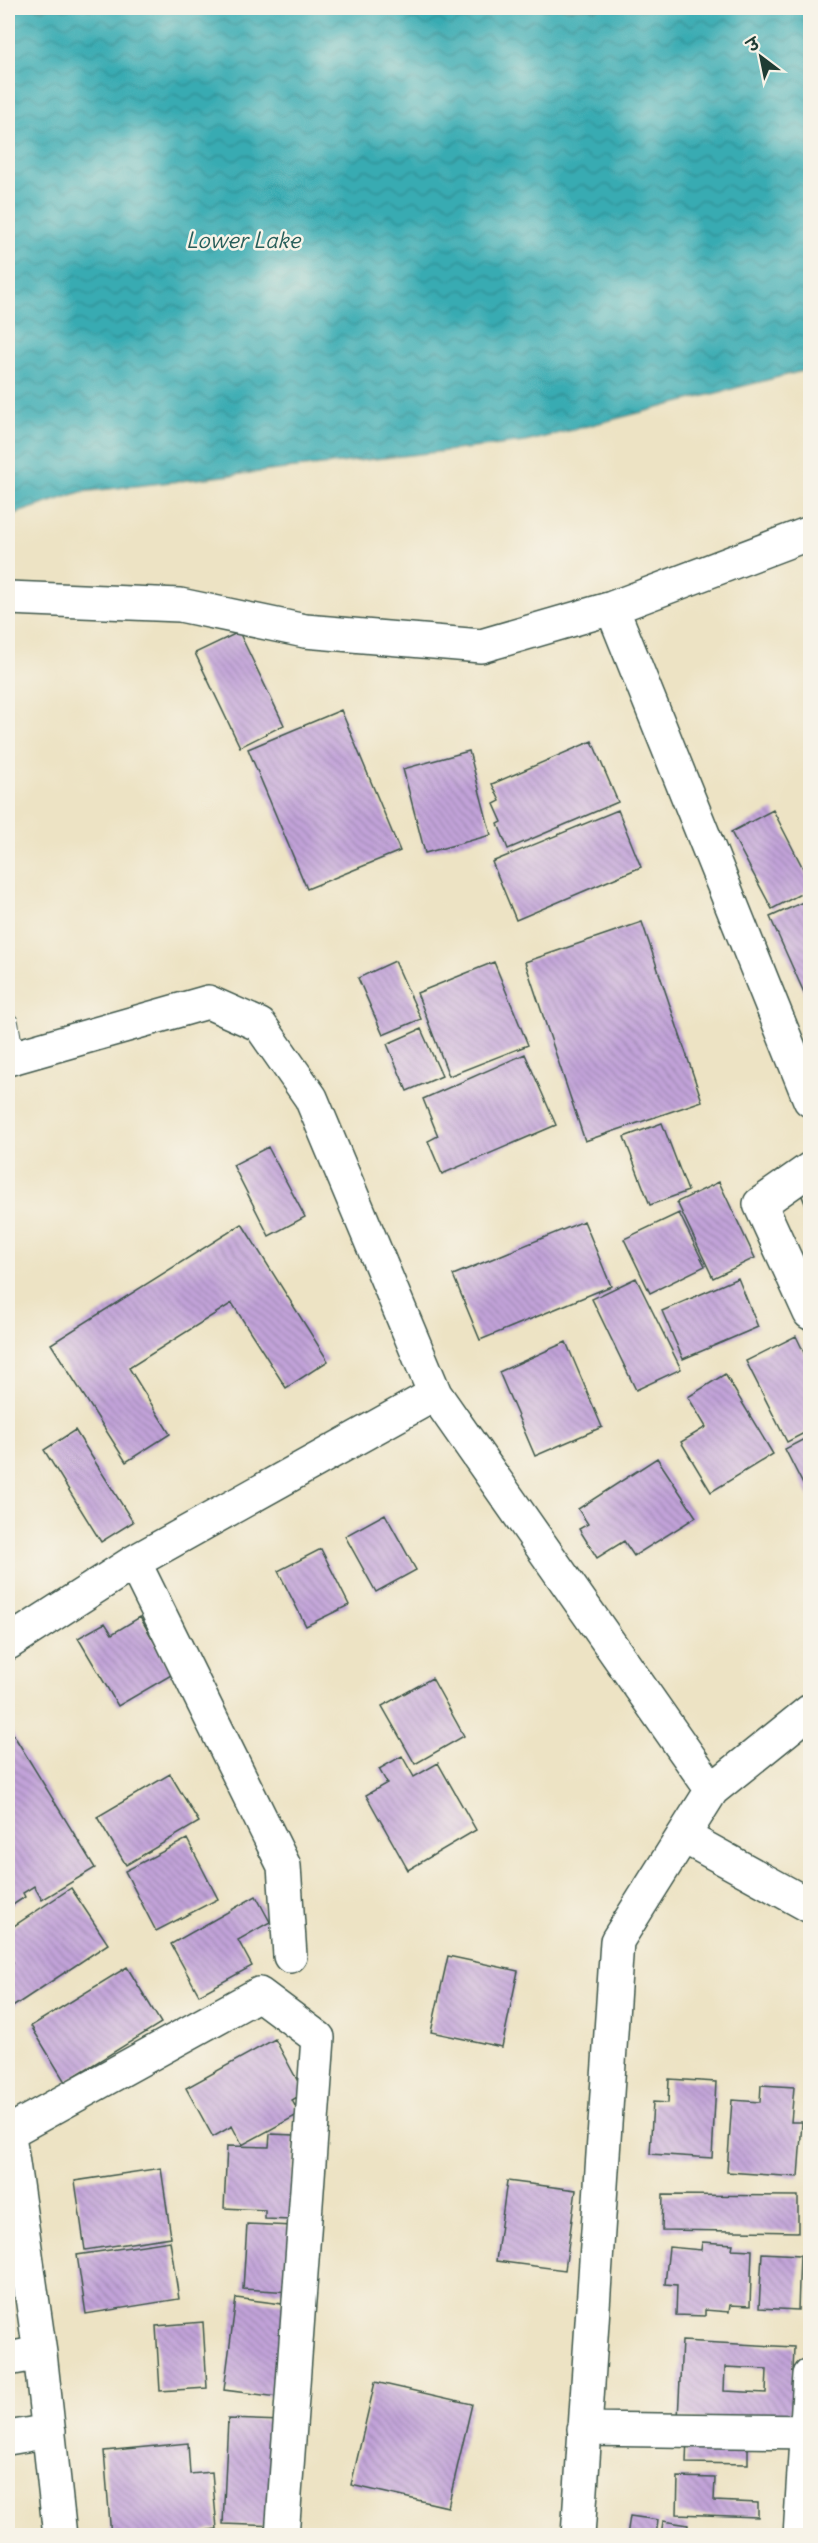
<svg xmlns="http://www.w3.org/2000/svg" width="818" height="2543" font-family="Delius,'Playpen Sans Deva',sans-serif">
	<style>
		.water { fill: url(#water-waves); stroke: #2c7473; stroke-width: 1.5 }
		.building { fill: url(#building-back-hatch); fill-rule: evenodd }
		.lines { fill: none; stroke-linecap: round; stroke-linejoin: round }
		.lane-casing { stroke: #3e564a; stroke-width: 22 }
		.street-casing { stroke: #3e564a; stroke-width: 36 }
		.lane { stroke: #fff; stroke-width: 20 }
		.street { stroke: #fff; stroke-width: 33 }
		.labels { text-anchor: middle; stroke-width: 5; stroke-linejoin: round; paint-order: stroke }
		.water-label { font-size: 22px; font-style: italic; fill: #275e5a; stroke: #f7f3e8 }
	</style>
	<defs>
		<pattern id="water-waves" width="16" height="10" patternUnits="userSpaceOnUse" patternTransform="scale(1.5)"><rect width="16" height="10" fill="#39abb2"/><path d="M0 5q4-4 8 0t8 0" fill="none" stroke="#2f8c92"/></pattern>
		<pattern id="building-back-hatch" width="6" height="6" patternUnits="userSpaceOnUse" patternTransform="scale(1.5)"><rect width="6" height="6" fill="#c2a3d9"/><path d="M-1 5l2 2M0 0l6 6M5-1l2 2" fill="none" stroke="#9d86b1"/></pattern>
	</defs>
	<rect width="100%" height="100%" fill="#f7f3e8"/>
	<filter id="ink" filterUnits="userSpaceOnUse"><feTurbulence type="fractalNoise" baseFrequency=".0167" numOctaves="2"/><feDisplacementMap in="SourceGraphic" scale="12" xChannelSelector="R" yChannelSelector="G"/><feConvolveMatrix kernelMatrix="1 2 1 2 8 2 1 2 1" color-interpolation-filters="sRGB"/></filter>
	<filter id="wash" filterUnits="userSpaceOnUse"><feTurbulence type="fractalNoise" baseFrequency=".008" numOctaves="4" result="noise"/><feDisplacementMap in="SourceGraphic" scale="24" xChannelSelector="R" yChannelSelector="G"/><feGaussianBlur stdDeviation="1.35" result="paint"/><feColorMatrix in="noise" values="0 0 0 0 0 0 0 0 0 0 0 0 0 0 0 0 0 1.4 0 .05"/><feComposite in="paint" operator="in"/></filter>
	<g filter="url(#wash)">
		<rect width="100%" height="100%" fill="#ede3c4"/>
		<path class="water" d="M8,8H810V369L525,442L81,492L8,516Z"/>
		<g id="blocks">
			<path class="building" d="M239,632L284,725L240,747L195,653Z
				M341,710L400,851L307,889L248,749Z
				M592,741L618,802L508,849L498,824L502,822L494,804L500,801L492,784Z
				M469,751L491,835L425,853L403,769Z
				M618,810L641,867L516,920L492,862Z
				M773,810L810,882V889L772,909L731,832Z
				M810,899V1006L770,917Z
				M642,922L702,1101L585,1141L525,962Z
				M395,961L421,1019L383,1035L358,978Z
				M494,962L528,1045L449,1076L417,993Z
				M421,1029L442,1076L407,1091L387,1044Z
				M525,1054L556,1125L442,1174L428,1141L438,1136L423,1099Z
				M662,1123L688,1191L650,1205L624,1137Z
				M268,1147L305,1217L269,1236L233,1165Z
				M810,1180V1216L798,1186Z
				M719,1182L755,1258L713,1278L677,1202Z
				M679,1213L705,1266L650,1293L624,1239Z
				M584,1221L611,1286L480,1340L453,1275Z
				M242,1224L328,1361L286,1388L232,1303L129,1368L170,1434L126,1462L51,1344Z
				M636,1278L681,1369L636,1390L592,1299Z
				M738,1278L758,1327L683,1359L662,1311Z
				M796,1336L810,1365V1430L787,1442L746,1361Z
				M566,1342L602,1427L535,1456L499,1372Z
				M725,1374L773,1454L711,1492L681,1442L706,1427L688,1397Z
				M75,1430L133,1522L101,1542L44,1450Z
				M810,1436V1498L785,1449Z
				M657,1458L696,1517L634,1556L624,1541L597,1558L579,1529L588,1524L578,1509Z
				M385,1514L416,1570L376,1592L345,1536Z
				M321,1549L349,1605L306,1626L278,1571Z
				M140,1617L173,1674L118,1706L78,1638L105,1623L112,1634Z
				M432,1678L464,1736L415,1764L382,1706Z
				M10,1729L95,1868L42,1900L34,1886L23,1893L25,1897L8,1908V1731Z
				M402,1756L414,1777L438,1763L476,1830L408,1870L366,1795L387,1783L379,1769Z
				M170,1774L199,1822L126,1865L97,1817Z
				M187,1839L218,1899L156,1931L125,1871Z
				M71,1888L108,1944L8,2010V1966L13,1962L8,1954V1930Z
				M256,1896L270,1922L238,1940L252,1966L199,1995L171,1944Z
				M448,1956L518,1971L502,2047L431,2032Z
				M127,1967L161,2023L65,2082L31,2026Z
				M275,2039L304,2093L292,2100L299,2114L242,2145L232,2126L213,2137L186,2088Z
				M669,2079L716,2082L712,2158L650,2154L653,2102L668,2103Z
				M761,2085L794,2087L791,2122H802L798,2177L727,2172L732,2100L760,2102Z
				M270,2134L294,2135L291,2220L265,2219V2210L224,2208L227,2146L269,2147Z
				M161,2168L171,2237L85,2250L75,2181Z
				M507,2181L576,2190L565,2270L496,2261Z
				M663,2195L798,2196V2232L662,2230Z
				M247,2224L294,2226L291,2292L243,2289Z
				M170,2241L179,2299L86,2314L77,2255Z
				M702,2242L733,2244L732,2249L752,2250L750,2306L730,2305L729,2312L705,2310V2316L676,2315L677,2285L665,2284L669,2247L701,2250Z
				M762,2253L800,2255L798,2310L759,2308Z
				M236,2298L290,2305L278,2397L224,2390Z
				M203,2322L207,2388L160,2391L156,2326Z
				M682,2341L794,2347L791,2422L678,2418ZM725,2367L767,2369L766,2393L724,2391Z
				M375,2382L472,2404L448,2507L351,2485Z
				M228,2419L282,2421L278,2526L223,2524Z
				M687,2435H748V2464L686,2463Z
				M188,2443L190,2474L212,2472L217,2529L204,2531V2536H111L104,2451Z
				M678,2477L715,2478L714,2501L758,2503V2517L677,2514Z
				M8,2512H9L12,2536H8Z
				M630,2516L658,2520L656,2536H627Z
				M663,2521L688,2525L687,2536H661Z"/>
		</g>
	</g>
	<g filter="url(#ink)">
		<use href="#blocks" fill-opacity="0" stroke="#3e564a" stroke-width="1.5"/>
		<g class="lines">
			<g class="lane-casing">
				<path id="lane" d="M8,1023L14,1057"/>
			</g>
			<g class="street-casing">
				<path id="street" d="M8,598L180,605L305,631L481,646L612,608L810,533
					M612,608L810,1100
					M8,1059L208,1002L260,1025L311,1098L435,1394L712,1790
					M810,1169L760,1204L810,1313
					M134,1562L284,1866L290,1956
					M8,1643L134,1562L435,1394
					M683,1836L810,1906
					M8,2128L40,2353L60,2536
					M9,2132L259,1994L318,2038L282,2536
					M8,2359L40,2353
					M584,2429L810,2432
					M8,2438L49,2431
					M578,2536L617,1941L712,1790L810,1711
					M800,2536L810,2375"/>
			</g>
			<use href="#lane" class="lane"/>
			<use href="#street" class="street"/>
		</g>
	</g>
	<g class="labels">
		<g class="water-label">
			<text x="243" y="248">Lower Lake</text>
		</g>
	</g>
	<rect width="818" height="2543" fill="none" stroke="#f7f3e8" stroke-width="30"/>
	<g transform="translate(761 57) rotate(328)" stroke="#f7f3e8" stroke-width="4.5" paint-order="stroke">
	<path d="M0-4.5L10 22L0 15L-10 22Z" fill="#1f3d34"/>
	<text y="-9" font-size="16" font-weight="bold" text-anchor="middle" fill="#1f3d34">उ</text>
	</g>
</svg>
